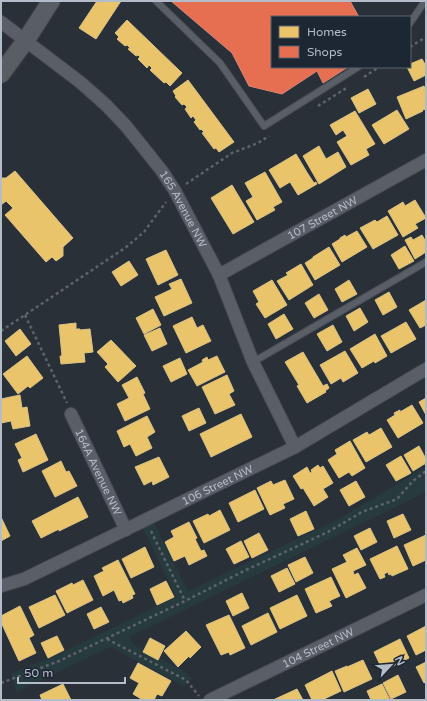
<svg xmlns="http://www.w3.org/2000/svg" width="427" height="701" font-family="'Varela Round',sans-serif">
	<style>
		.green { fill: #273a3e }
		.homes { fill: #e9c46a; stroke: #d9c286 }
		.shops { fill: #e76f51; stroke: #d88675 }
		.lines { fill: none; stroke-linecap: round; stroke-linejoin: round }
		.lane-casing { stroke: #484c53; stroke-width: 8 }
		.street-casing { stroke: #484c53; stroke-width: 14 }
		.secondary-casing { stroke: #484c53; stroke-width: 19 }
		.path { stroke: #5d636a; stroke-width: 2.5; stroke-dasharray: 3 3; stroke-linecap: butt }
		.lane { stroke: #5a5e66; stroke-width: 6 }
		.street { stroke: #5a5e66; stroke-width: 12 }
		.secondary { stroke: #595d64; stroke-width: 17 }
		.labels { text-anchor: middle; stroke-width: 4; stroke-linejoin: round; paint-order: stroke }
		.street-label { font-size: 11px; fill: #b4bcc9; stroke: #1d2633 }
	</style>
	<rect width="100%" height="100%" fill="#2a3038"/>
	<path class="green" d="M426,467V492L129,637L134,645L184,671L192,678L184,686L110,647L17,692L11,673L53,657L176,597L143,528L154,523L188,591L339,519Z"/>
	<path class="homes" d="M97,1H121L96,39L79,28Z
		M127,20L182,73L170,86L166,82L164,83L150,70L152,68L149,65L147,68L138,59L140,57L138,55L136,56L128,49L130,48L127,45L125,46L117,39L119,37L115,33Z
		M422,59L426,66V75L414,81L407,67H410V64Z
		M188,80L234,142L219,152L216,148L214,149L202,133L204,132L201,129L200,130L194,122L196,120L193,116L191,118L185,109L187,107L184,104L182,105L175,97L176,96L173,91Z
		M424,86L426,91V109L422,110L423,111L406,119L397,97Z
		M368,89L376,104L359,113L351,98Z
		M397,110L409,129L384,144L372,125Z
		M355,111L375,144L366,149L369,155L351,165L337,142L347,136L343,130L336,135L330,125Z
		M319,146L326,159L338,152L346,167L319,184L303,156Z
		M296,154L308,174L314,183L316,182L317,184L298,195L290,182L280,188L269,170Z
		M15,171L73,238L63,247V256L56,261L52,257L46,262L5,215L13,208L6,201L1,205V178H6Z
		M265,172L282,202L273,207L275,210L257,220L246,201L253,197L245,183Z
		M232,185L254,222L233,234L211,198Z
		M415,200L426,218L415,224L418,228L403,237L388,211L403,202L405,206Z
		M387,216L398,235L373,249L360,228L375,220L377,222Z
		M357,231L367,247L342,262L332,244L340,239V238L345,235L346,237Z
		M422,235L426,242V252L415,259L405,240L411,237L413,240Z
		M405,246L414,261L399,269L391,255Z
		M329,247L340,265L315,280L305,263L313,258V257Z
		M166,250L178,275L158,285L146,259Z
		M129,261L138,275L121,286L112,272Z
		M301,264L313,285L289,300L277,281L288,275L286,273Z
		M181,279L192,303L164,316L155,297L172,289L169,284Z
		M272,280L287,305L265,318L256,304L259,302L253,291Z
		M349,280L357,294L342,302L335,289Z
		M389,292L397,307L383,315L375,300Z
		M319,294L328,310L314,318L305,303Z
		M426,300V325L420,328L409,310Z
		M360,308L368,322L354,331L346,316Z
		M153,309L161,325L144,334L136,318Z
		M284,314L293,329L276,339L268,324Z
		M192,317L197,328L203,325L211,341L186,353L173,326Z
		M406,322L416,339L391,353L381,336Z
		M76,323V329H80V330L90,329L93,352L84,353L85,362L61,364L60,356H62L59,325Z
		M333,325L342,342L327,351L317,334Z
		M160,328L167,344L152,351L144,335Z
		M20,329L31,344L16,356L5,341Z
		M375,334L387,356L375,363L374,361L362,368L350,349Z
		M111,340L136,366L118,382L105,367L108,364L97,352Z
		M345,351L358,373L343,382L341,378L331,384L320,365Z
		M303,352L323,386L327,384L329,388L325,391L326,392L307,403L297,386L299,385L285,362Z
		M27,356L43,378L30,388L28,386L18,394L3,374Z
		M217,356L225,372L197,386L188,370L203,362L202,360L207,357L208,360Z
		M180,358L187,374L171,382L163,366Z
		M227,375L234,391L229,394L235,405L215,414L202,387Z
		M137,377L145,393L143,394L150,409L125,421L117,404L129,398L122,385Z
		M20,395L22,408L27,407L30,426L13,429L11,421L1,423V399Z
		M426,398V415L419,402Z
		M412,405L423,423L398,438L387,420L395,415L394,413L400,410V412Z
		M199,408L206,423L189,431L182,416Z
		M241,414L252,437L211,457L200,434Z
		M147,416L155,432L147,437L152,448L136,456L130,444L124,447L117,431Z
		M381,428L392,447L366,462L353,440L367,432L369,435Z
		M36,434L48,460L23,472L18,460L22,458L15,444Z
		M350,441L365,468L352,476L349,472L339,478L328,460L337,454L335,450Z
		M419,446L426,459V463L413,471L404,455Z
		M401,456L411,473L396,481L386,465Z
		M159,457L169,477L153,485L152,481L144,485L135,467Z
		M61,461L66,472L69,471L77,486L55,497L42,471Z
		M318,465L320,468L323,466L333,483L323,489L328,497L314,506L303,488L301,489L293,476L307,467L310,473L312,472L311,470Z
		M285,480L294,499L283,504L285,508L270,515L257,488L271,481L273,485Z
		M356,481L365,497L349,506L340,490Z
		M255,490L264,509L238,522L229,503Z
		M78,497L88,517L59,531V529L41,538L32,521Z
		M220,510L230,530L204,543L193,521L208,514L209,516Z
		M306,511L314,529L298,536L290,519Z
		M403,514L411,530L394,538L387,521Z
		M1,517L10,536L1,541Z
		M189,522L197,538L195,539L201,551L204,550L207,556L189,565L185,556L174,561L165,542L174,537L171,531Z
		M370,528L377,542L361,550L354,536Z
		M259,533L268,550L252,558L244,541Z
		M426,535V560L413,566L404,545Z
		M241,541L249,557L234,564L226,549Z
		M397,546L408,569L392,576L391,574L389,575L388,572L384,574L385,577L380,579L370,559Z
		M145,547L154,567L131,578L122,559Z
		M357,548L366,565L353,571L354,575L358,573L366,588L346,598L332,569L347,562L343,555Z
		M305,557L313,573L296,582L288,565Z
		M118,560L135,594L132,595L133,598L123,603L122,600L119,601L114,590L103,596L94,576L104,571L102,568Z
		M287,568L295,584L279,592L271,576Z
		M331,577L340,596L329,601L332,606L316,613L305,589Z
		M83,580L93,600L67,613L56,591L72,583L73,585Z
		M166,581L174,597L157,605L150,589Z
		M242,593L249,608L233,616L226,601Z
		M55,595L65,615L39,628L29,607Z
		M297,595L307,616L280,629L270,608Z
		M20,606L34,635L29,638L36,653L19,661L1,622V616Z
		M101,607L109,622L94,629L87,614Z
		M268,613L277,632L251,645L242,626Z
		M229,615L245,648L230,655L229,652L221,655L206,625Z
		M426,626V650L416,655L407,636Z
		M186,631L201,647L190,658L189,656L178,667L164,651Z
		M57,636L64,650L48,658L41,643Z
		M150,638L165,646L158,660L143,652Z
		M400,639L409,658L383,671L374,652Z
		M363,660L372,679L344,692L335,671L347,666V667Z
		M426,662V682L424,683L416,667Z
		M138,663L171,681L162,696L157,694L154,700H143L133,694L139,683L130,678Z
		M332,671L341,691L322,700H312L305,685Z
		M398,675L406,692L391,699L383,683Z
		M63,684L71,700H42L40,695Z
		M382,684L390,700H371L367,691Z
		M297,689L303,700H273Z"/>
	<path class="shops" d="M171,1H350L359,17H272V67H348L323,83L317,71L282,94L249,86L232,53Z"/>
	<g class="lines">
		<g class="lane-casing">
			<path id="lane" d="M156,1L220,63L264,126L358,67
				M410,23L425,1
				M253,362L426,262"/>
		</g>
		<g class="street-casing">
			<g id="street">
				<path id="s1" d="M1,22L80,82L106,105L126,126L162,171L175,191L219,275L253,362L295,447"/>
				<path id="s2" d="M219,275L426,160"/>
				<path id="s3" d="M71,414L126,530"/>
				<path id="s4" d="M1,586L24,579L295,447L426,369"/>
				<path id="s5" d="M210,700L426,595"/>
			</g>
		</g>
		<g class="secondary-casing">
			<path id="secondary" d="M1,74L26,40L51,1"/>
		</g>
		<path class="path" d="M410,47L426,37
			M364,77L379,67
			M318,106L348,87
			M186,184L232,153L258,143L269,136
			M25,315L67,403
			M1,331L125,248L144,232L166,202
			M151,531L185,601
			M107,639L186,680L199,696
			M1,683L59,661L185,601L246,570L328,532L362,512L397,499L413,481L426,471"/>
		<use href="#lane" class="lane"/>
		<use href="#street" class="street"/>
		<use href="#secondary" class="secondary"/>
	</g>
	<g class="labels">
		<g class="street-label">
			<text dy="4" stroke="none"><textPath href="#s1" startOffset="264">165 Avenue NW</textPath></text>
			<text dy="4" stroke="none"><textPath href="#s2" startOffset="118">107 Street NW</textPath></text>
			<text dy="4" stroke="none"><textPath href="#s3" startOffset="64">164A Avenue NW</textPath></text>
			<text dy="4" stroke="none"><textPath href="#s4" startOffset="239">106 Street NW</textPath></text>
			<text dy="4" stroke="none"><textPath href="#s5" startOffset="120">104 Street NW</textPath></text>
		</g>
	</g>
	<rect width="427" height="701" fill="none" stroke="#b4bcc9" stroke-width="4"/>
	<rect x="271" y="16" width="140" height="52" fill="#1d2633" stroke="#59626f"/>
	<rect x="279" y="26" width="20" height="12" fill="#e9c46a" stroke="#59626f"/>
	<text x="307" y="36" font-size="12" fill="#b4bcc9">Homes</text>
	<rect x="279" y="46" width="20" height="12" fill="#e76f51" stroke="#59626f"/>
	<text x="307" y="56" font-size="12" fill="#b4bcc9">Shops</text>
	<g transform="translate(391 665) rotate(64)" stroke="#1d2633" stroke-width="3" paint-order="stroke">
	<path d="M0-3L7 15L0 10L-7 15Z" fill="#b4bcc9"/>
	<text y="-6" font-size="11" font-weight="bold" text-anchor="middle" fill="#b4bcc9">N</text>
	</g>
	<path d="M18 677v6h107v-6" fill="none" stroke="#b4bcc9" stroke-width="2"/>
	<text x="24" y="677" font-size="12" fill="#b4bcc9" stroke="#1d2633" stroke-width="3" paint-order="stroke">50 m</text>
</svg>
